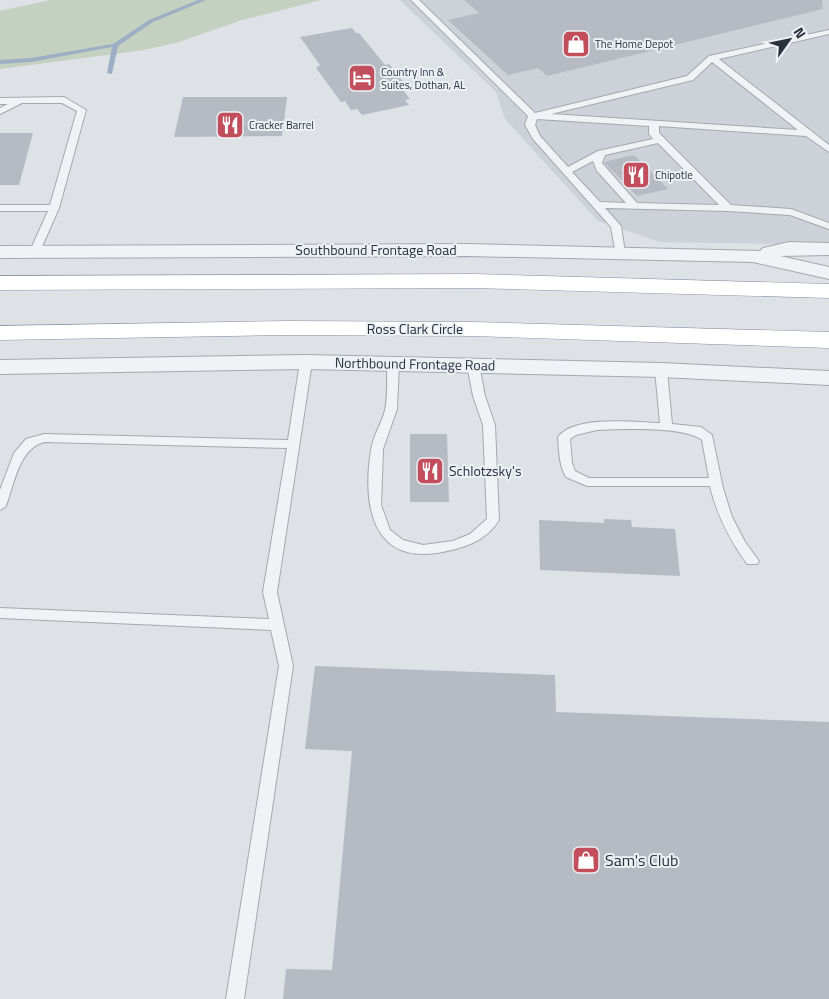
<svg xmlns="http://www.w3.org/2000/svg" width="829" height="999" font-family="'Titillium Web',sans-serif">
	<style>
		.built { fill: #cdd1d8 }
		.green { fill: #c4d0c0 }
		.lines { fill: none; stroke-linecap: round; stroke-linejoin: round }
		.stream { fill: #9cafc4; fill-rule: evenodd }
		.building { fill: #b6bbc3 }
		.service-casing { stroke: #a4a8b0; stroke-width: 2 }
		.minor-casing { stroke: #a4a8b0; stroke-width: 2 }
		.trunk-casing { stroke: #878f9c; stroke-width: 1 }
		.service { fill: #f1f2f5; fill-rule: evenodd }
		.minor { fill: #f1f2f5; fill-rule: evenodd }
		.trunk { fill: #fff; fill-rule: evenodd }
		.labels { text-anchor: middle; stroke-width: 4; stroke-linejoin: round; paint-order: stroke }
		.far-poi-label { font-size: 11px; fill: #29303c; stroke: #edf0f4; text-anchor: start }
		.street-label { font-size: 14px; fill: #29303c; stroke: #edf0f4 }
		.poi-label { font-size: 14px; fill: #29303c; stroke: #edf0f4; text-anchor: start }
		.near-poi-label { font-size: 16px; fill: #29303c; stroke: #edf0f4; text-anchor: start }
	</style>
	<rect width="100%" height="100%" fill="#dee1e6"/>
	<path class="built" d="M400,0H829V245L660,242L598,221L505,119L496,92Z"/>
	<path class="green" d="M50,0H321L242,20L179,42L144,50L0,69V11Z"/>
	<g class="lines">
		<path class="stream" d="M198,0H206L153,22L118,46L112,74L107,73L112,47L31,62L0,64V60L31,58L113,44L149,20Z"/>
	</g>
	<path class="building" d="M464,0H822L823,9L547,76L538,68L508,75L448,20L479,13Z
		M352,28L356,33H359L385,65L389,64L409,89L403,90L410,99L405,100L409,105L362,115L357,109L351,110L345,101L341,102L316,68L320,65L300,37Z
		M183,97H287L282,136L174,137Z
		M0,133H33L19,185H0Z
		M634,155L668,189L637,196L604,162Z
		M410,434H447L449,502H410Z
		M604,519L631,520L632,527L675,529L680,576L540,570L539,520L604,523Z
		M315,666L555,675L556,712L829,722V999H283L286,969L332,970L352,751L305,749Z"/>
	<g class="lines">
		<g class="service-casing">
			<path id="service" d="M411,0H419L535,113L687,76L709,56L829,30V34L719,59L829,145V152L806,136L659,126V133L731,205L791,209L829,223V229L790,215L728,211L605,208L621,226L625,253L624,255H616L611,227L533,139L525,125L528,116ZM712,62L798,130L551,114L693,80ZM537,119L649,126V134L653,139L598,151L568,167L540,136L535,125ZM658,143L719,205L637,203L602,163L605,155ZM593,161L597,171L626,203L600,202L572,172Z
				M64,97L86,110L59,208L40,251L35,254L30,251L48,211H0V205H50L77,111L62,103H22L0,114V108L8,104H0V98Z
				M306,358L312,362L277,592L293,666L244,999H226L279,666L271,630L0,618V608L269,619L263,592L287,448L44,442C19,449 14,484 6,506L0,510V490L14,453L26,439L44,434L288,440L300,362Z
				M393,360L399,364L397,409L383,449L381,505L390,530L403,540L423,545L453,541L470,534L487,519L483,425L473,396L467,365L473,361L479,365L485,396L495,425L499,520C486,542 461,549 437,553C370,563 363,501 371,450C373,436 382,423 385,410C388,396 387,379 387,364Z
				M661,366L667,370L672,424L701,427L712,435L723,488L732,517L745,542L759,561L757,564H747C730,540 717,516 710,486H587L566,477C559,465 559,451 558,437C574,415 635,422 660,423L655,370ZM597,430C622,429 684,426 702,440L709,478H589L575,471L572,463L570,439L576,435Z"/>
		</g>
		<g class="minor-casing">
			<path id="minor" d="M789,242L829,243V255L780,256L829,267V279L753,262L467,256L0,258V246L467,244L760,251L763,248Z
				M306,355L661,363L829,371V385L661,377L306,369L0,374V360Z"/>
		</g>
		<g class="trunk-casing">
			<path id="trunk" d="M473,274L829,284V298L473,288L0,290V276Z
				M289,321L473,322L829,332V348L473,336L289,335L0,340V326Z"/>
		</g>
		<use href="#service" class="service"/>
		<use href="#minor" class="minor"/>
		<use href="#trunk" class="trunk"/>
	</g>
	<defs>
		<g id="shop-square" transform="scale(1.4375)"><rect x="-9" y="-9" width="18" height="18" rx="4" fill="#c24d5d" stroke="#edf0f4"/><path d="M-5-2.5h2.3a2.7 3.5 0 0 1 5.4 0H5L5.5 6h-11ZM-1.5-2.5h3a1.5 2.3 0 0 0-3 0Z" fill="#fff"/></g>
		<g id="hotel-square" transform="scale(1.4375)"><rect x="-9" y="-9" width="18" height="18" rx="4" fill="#c24d5d" stroke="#edf0f4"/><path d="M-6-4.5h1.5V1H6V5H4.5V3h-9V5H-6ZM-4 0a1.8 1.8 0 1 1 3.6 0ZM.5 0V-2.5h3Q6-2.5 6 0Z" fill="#fff"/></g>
		<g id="restaurant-square" transform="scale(1.4375)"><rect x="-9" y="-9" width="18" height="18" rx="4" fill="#c24d5d" stroke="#edf0f4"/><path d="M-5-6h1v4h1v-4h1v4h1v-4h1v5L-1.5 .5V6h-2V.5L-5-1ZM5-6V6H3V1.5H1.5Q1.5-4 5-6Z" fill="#fff"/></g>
	</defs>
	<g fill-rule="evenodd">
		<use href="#shop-square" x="576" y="44"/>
		<use href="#hotel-square" x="362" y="78"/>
		<use href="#restaurant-square" x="230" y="125"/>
		<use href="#restaurant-square" x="636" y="175"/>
		<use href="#restaurant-square" x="430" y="471"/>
		<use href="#shop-square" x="586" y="860"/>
	</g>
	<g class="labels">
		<g class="far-poi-label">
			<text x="595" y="48">The Home Depot</text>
			<text x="381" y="76">Country Inn &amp;<tspan x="381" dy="13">Suites, Dothan, AL</tspan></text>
			<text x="249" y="129">Cracker Barrel</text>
			<text x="655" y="179">Chipotle</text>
		</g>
		<g class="street-label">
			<text x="376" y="255">Southbound Frontage Road</text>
			<text x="415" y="334">Ross Clark Circle</text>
			<text transform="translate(415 364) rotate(1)" y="5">Northbound Frontage Road</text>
		</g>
		<g class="poi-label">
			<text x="449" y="476">Schlotzsky's</text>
		</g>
		<g class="near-poi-label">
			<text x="605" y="866">Sam's Club</text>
		</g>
	</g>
	<g transform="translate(789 40) rotate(57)" stroke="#edf0f4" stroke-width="4" paint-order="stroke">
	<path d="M0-4L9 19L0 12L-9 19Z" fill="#29303c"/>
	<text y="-8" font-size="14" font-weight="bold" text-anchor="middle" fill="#29303c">N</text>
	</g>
</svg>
